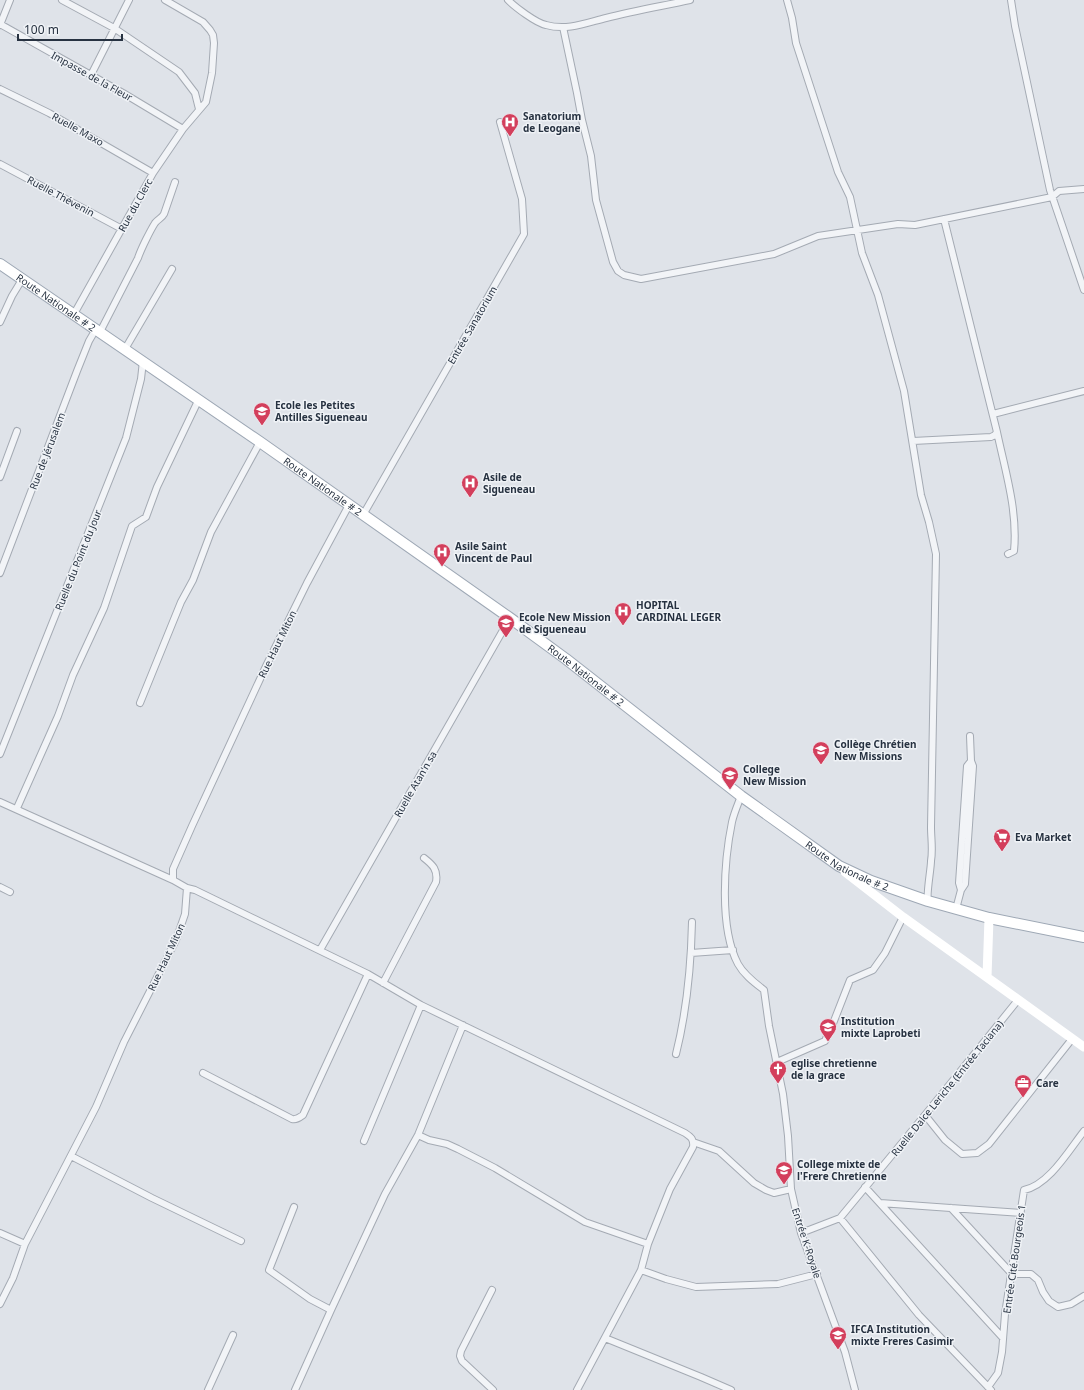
<svg xmlns="http://www.w3.org/2000/svg" width="1084" height="1390" font-family="'Noto Sans',sans-serif">
	<style>
		.lines { fill: none; stroke-linecap: round; stroke-linejoin: round }
		.minor-casing { stroke: #a4aab3; stroke-width: 8 }
		.primary-casing { stroke: #9ea8b5; stroke-width: 12 }
		.minor { stroke: #f2f4f7; stroke-width: 6 }
		.secondary { stroke: #fff; stroke-width: 9 }
		.primary { stroke: #fff; stroke-width: 10 }
		.labels { text-anchor: middle; stroke-width: 3; stroke-linejoin: round; paint-order: stroke }
		.street-label { font-size: 10px; fill: #273241; stroke: #eff2f6 }
		.poi-label { font-size: 10px; font-weight: bold; fill: #273241; stroke: #eff2f6; text-anchor: start }
	</style>
	<rect width="100%" height="100%" fill="#dfe3e9"/>
	<g class="lines">
		<g class="minor-casing">
			<path id="minor" d="M62,0L114,28L179,72L195,93L199,109
				M508,0C515,7 536,23 546,25C567,31 586,23 606,18C634,11 662,6 690,0
				M787,0L792,18L796,43L838,172L850,197L862,253L878,295L904,391L921,495L929,522L936,554L931,827C931,838 933,850 931,861C931,869 926,895 928,901
				M1011,0L1015,26L1050,190L1084,290
				M0,24L123,93L183,129
				M0,25L10,0
				M563,27L577,93L582,120L591,156L596,200L613,262L618,271L624,275L641,279L774,254L818,236L898,224L915,225L1052,197L1059,191L1084,189
				M91,75L129,0
				M0,89L49,113L153,173
				M0,164L122,229
				M74,314L153,173L183,129L206,102L212,73L214,43L213,35L210,30L203,22L165,0
				M0,322L12,296L23,278
				M100,332L138,258C141,249 150,231 155,223C158,219 162,218 164,214L175,182
				M125,349L172,269
				M993,414L1084,391
				M997,432C1005,470 1018,511 1014,551L1008,554
				M913,441L991,437L995,435L997,432L944,219
				M0,477L17,431
				M363,515L524,234L522,199L500,122
				M0,573L77,371L89,341L96,329
				M140,703L181,602L193,580L211,532L260,442
				M0,754L126,438L141,379L143,361
				M741,796C738,804 734,813 732,822C724,861 719,928 738,964C744,975 755,983 764,990L769,1026L783,1094L788,1136L791,1189L801,1233L845,1352L855,1390
				M0,802L173,880
				M17,808L58,716L73,675L104,608L132,526L146,517L157,487L198,401
				M0,887L10,892
				M187,888L195,890L368,974L421,1005L685,1133C691,1137 694,1139 693,1147L670,1189L648,1244L641,1270
				M961,890L959,883L967,766L971,761
				M956,909L961,890L965,884L973,766L971,761L970,736
				M320,950L510,618
				M691,953L733,950
				M383,983L436,882C438,870 433,865 424,858
				M676,1054C687,1010 691,966 692,922
				M777,1062L825,1041L834,1021L850,980L873,970L885,953L903,917
				M203,1073L292,1119C296,1120 299,1118 303,1115L368,974
				M925,1115L945,1140L962,1154L977,1153L989,1144L1072,1039
				M418,1135L429,1140L447,1144L458,1149L495,1168L585,1222L648,1244
				M364,1141L421,1005
				M693,1142L719,1151L754,1183L766,1190L774,1193L791,1189
				M71,1156L152,1198L241,1241
				M865,1187L1003,1338
				M880,1203L1021,1213
				M294,1207L269,1270L310,1299L331,1310
				M951,1208L1012,1274H1031L1038,1280L1043,1292L1049,1301L1058,1307L1071,1304L1084,1296
				M840,1218L919,1315L991,1390
				M0,1233L25,1244
				M801,1233L840,1218L925,1115L1018,1000
				M492,1290L461,1351L460,1356L462,1361L493,1390
				M0,1304L13,1278L25,1244L96,1107L124,1042L176,940L185,914L187,888L173,880V869L192,826L267,664L307,583L349,505
				M605,1338L701,1377L731,1390
				M988,1387L998,1373L1002,1352L1005,1314L1024,1190C1049,1185 1069,1150 1084,1131
				M208,1390L233,1335
				M295,1390L331,1310L385,1194L418,1135L463,1025
				M577,1390L641,1270L666,1279L696,1287L778,1284L817,1274"/>
		</g>
		<g class="primary-casing">
			<g id="primary">
				<path id="s1" d="M0,264L260,442L510,618L566,659L741,796L839,866L871,881L928,901L989,918L1084,937"/>
			</g>
		</g>
		<use href="#minor" class="minor"/>
		<path class="secondary" d="M845,872L903,917L1084,1047
			M987,977L989,918"/>
		<use href="#primary" class="primary"/>
	</g>
	<defs>
		<g id="hospital-pin" transform="scale(0.9)"><path d="M0 17L-7.5 6A9.5 9.5 0 1 1 7.5 6Z" fill="#d33f5c" stroke="#eff2f6"/><path d="M-5-5h3v3.5h4V-5h3V5h-3V1.5h-4V5h-3Z" fill="#fff"/></g>
		<g id="school-pin" transform="scale(0.9)"><path d="M0 17L-7.5 6A9.5 9.5 0 1 1 7.5 6Z" fill="#d33f5c" stroke="#eff2f6"/><path d="M0-5L7-2L0 1L-7-2ZM-4 1L0 2.5L4 1V4Q0 6-4 4Z" fill="#fff"/></g>
		<g id="supermarket-pin" transform="scale(0.9)"><path d="M0 17L-7.5 6A9.5 9.5 0 1 1 7.5 6Z" fill="#d33f5c" stroke="#eff2f6"/><path d="M-6-5.5h2.5l.6 2H6L4.5 2H-2.5L-4.4-4H-6ZM-1.5 3.2a1.3 1.3 0 1 0 .1 0ZM3 3.2a1.3 1.3 0 1 0 .1 0Z" fill="#fff"/></g>
		<g id="church-pin" transform="scale(0.9)"><path d="M0 17L-7.5 6A9.5 9.5 0 1 1 7.5 6Z" fill="#d33f5c" stroke="#eff2f6"/><path d="M-1.2-6h2.4v3.5h3.3v2.4h-3.3V6h-2.4V-.1h-3.3v-2.4h3.3Z" fill="#fff"/></g>
		<g id="office-pin" transform="scale(0.9)"><path d="M0 17L-7.5 6A9.5 9.5 0 1 1 7.5 6Z" fill="#d33f5c" stroke="#eff2f6"/><path d="M-6-3h4V-5.5h4V-3h4V5H-6ZM-1-4.5V-3h2v-1.5ZM-6 0V1H6V0Z" fill="#fff"/></g>
	</defs>
	<g fill-rule="evenodd">
		<use href="#hospital-pin" x="510" y="122"/>
		<use href="#school-pin" x="262" y="411"/>
		<use href="#hospital-pin" x="470" y="483"/>
		<use href="#hospital-pin" x="442" y="552"/>
		<use href="#hospital-pin" x="623" y="611"/>
		<use href="#school-pin" x="506" y="623"/>
		<use href="#school-pin" x="821" y="750"/>
		<use href="#school-pin" x="730" y="775"/>
		<use href="#supermarket-pin" x="1002" y="837"/>
		<use href="#school-pin" x="828" y="1027"/>
		<use href="#church-pin" x="778" y="1069"/>
		<use href="#office-pin" x="1023" y="1083"/>
		<use href="#school-pin" x="784" y="1170"/>
		<use href="#school-pin" x="838" y="1335"/>
	</g>
	<g class="labels">
		<g class="street-label">
			<text transform="translate(92 76) rotate(29)" y="4">Impasse de la Fleur</text>
			<text transform="translate(78 129) rotate(29)" y="4">Ruelle Maxo</text>
			<text transform="translate(61 196) rotate(28)" y="4">Ruelle Thévenin</text>
			<text transform="translate(135 205) rotate(-61)" y="4">Rue du Clerc</text>
			<text dy="4" stroke="none"><textPath href="#s1" startOffset="68">Route Nationale # 2</textPath></text>
			<text transform="translate(472 325) rotate(-60)" y="4">Entrée Sanatorium</text>
			<text transform="translate(47 451) rotate(-69)" y="4">Rue de Jérusalem</text>
			<text dy="4" stroke="none"><textPath href="#s1" startOffset="392">Route Nationale # 2</textPath></text>
			<text transform="translate(78 560) rotate(-68)" y="4">Ruelle du Point du Jour</text>
			<text transform="translate(277 644) rotate(-64)" y="4">Rue Haut Miton</text>
			<text dy="4" stroke="none"><textPath href="#s1" startOffset="716">Route Nationale # 2</textPath></text>
			<text transform="translate(415 784) rotate(-60)" y="4">Ruelle Atan'n sa</text>
			<text dy="4" stroke="none"><textPath href="#s1" startOffset="1040">Route Nationale # 2</textPath></text>
			<text transform="translate(166 957) rotate(-65)" y="4">Rue Haut Miton</text>
			<text transform="translate(947 1088) rotate(-51)" y="4">Ruelle Dalce Leriche (Entrée Taciana)</text>
			<text transform="translate(807 1243) rotate(72)" y="4">Entrée K-Royale</text>
			<text transform="translate(1014 1259) rotate(-82)" y="4">Entrée Cité Bourgeois 1</text>
		</g>
		<g class="poi-label">
			<text x="523" y="120">Sanatorium<tspan x="523" dy="12">de Leogane</tspan></text>
			<text x="275" y="409">Ecole les Petites<tspan x="275" dy="12">Antilles Sigueneau</tspan></text>
			<text x="483" y="481">Asile de<tspan x="483" dy="12">Sigueneau</tspan></text>
			<text x="455" y="550">Asile Saint<tspan x="455" dy="12">Vincent de Paul</tspan></text>
			<text x="636" y="609">HOPITAL<tspan x="636" dy="12">CARDINAL LEGER</tspan></text>
			<text x="519" y="621">Ecole New Mission<tspan x="519" dy="12">de Sigueneau</tspan></text>
			<text x="834" y="748">Collège Chrétien<tspan x="834" dy="12">New Missions</tspan></text>
			<text x="743" y="773">College<tspan x="743" dy="12">New Mission</tspan></text>
			<text x="1015" y="841">Eva Market</text>
			<text x="841" y="1025">Institution<tspan x="841" dy="12">mixte Laprobeti</tspan></text>
			<text x="791" y="1067">eglise chretienne<tspan x="791" dy="12">de la grace</tspan></text>
			<text x="1036" y="1087">Care</text>
			<text x="797" y="1168">College mixte de<tspan x="797" dy="12">l'Frere Chretienne</tspan></text>
			<text x="851" y="1333">IFCA Institution<tspan x="851" dy="12">mixte Freres Casimir</tspan></text>
		</g>
	</g>
	<path d="M18 34v6h104v-6" fill="none" stroke="#273241" stroke-width="2"/>
	<text x="24" y="34" font-size="12" fill="#273241" stroke="#eff2f6" stroke-width="3" paint-order="stroke">100 m</text>
</svg>
